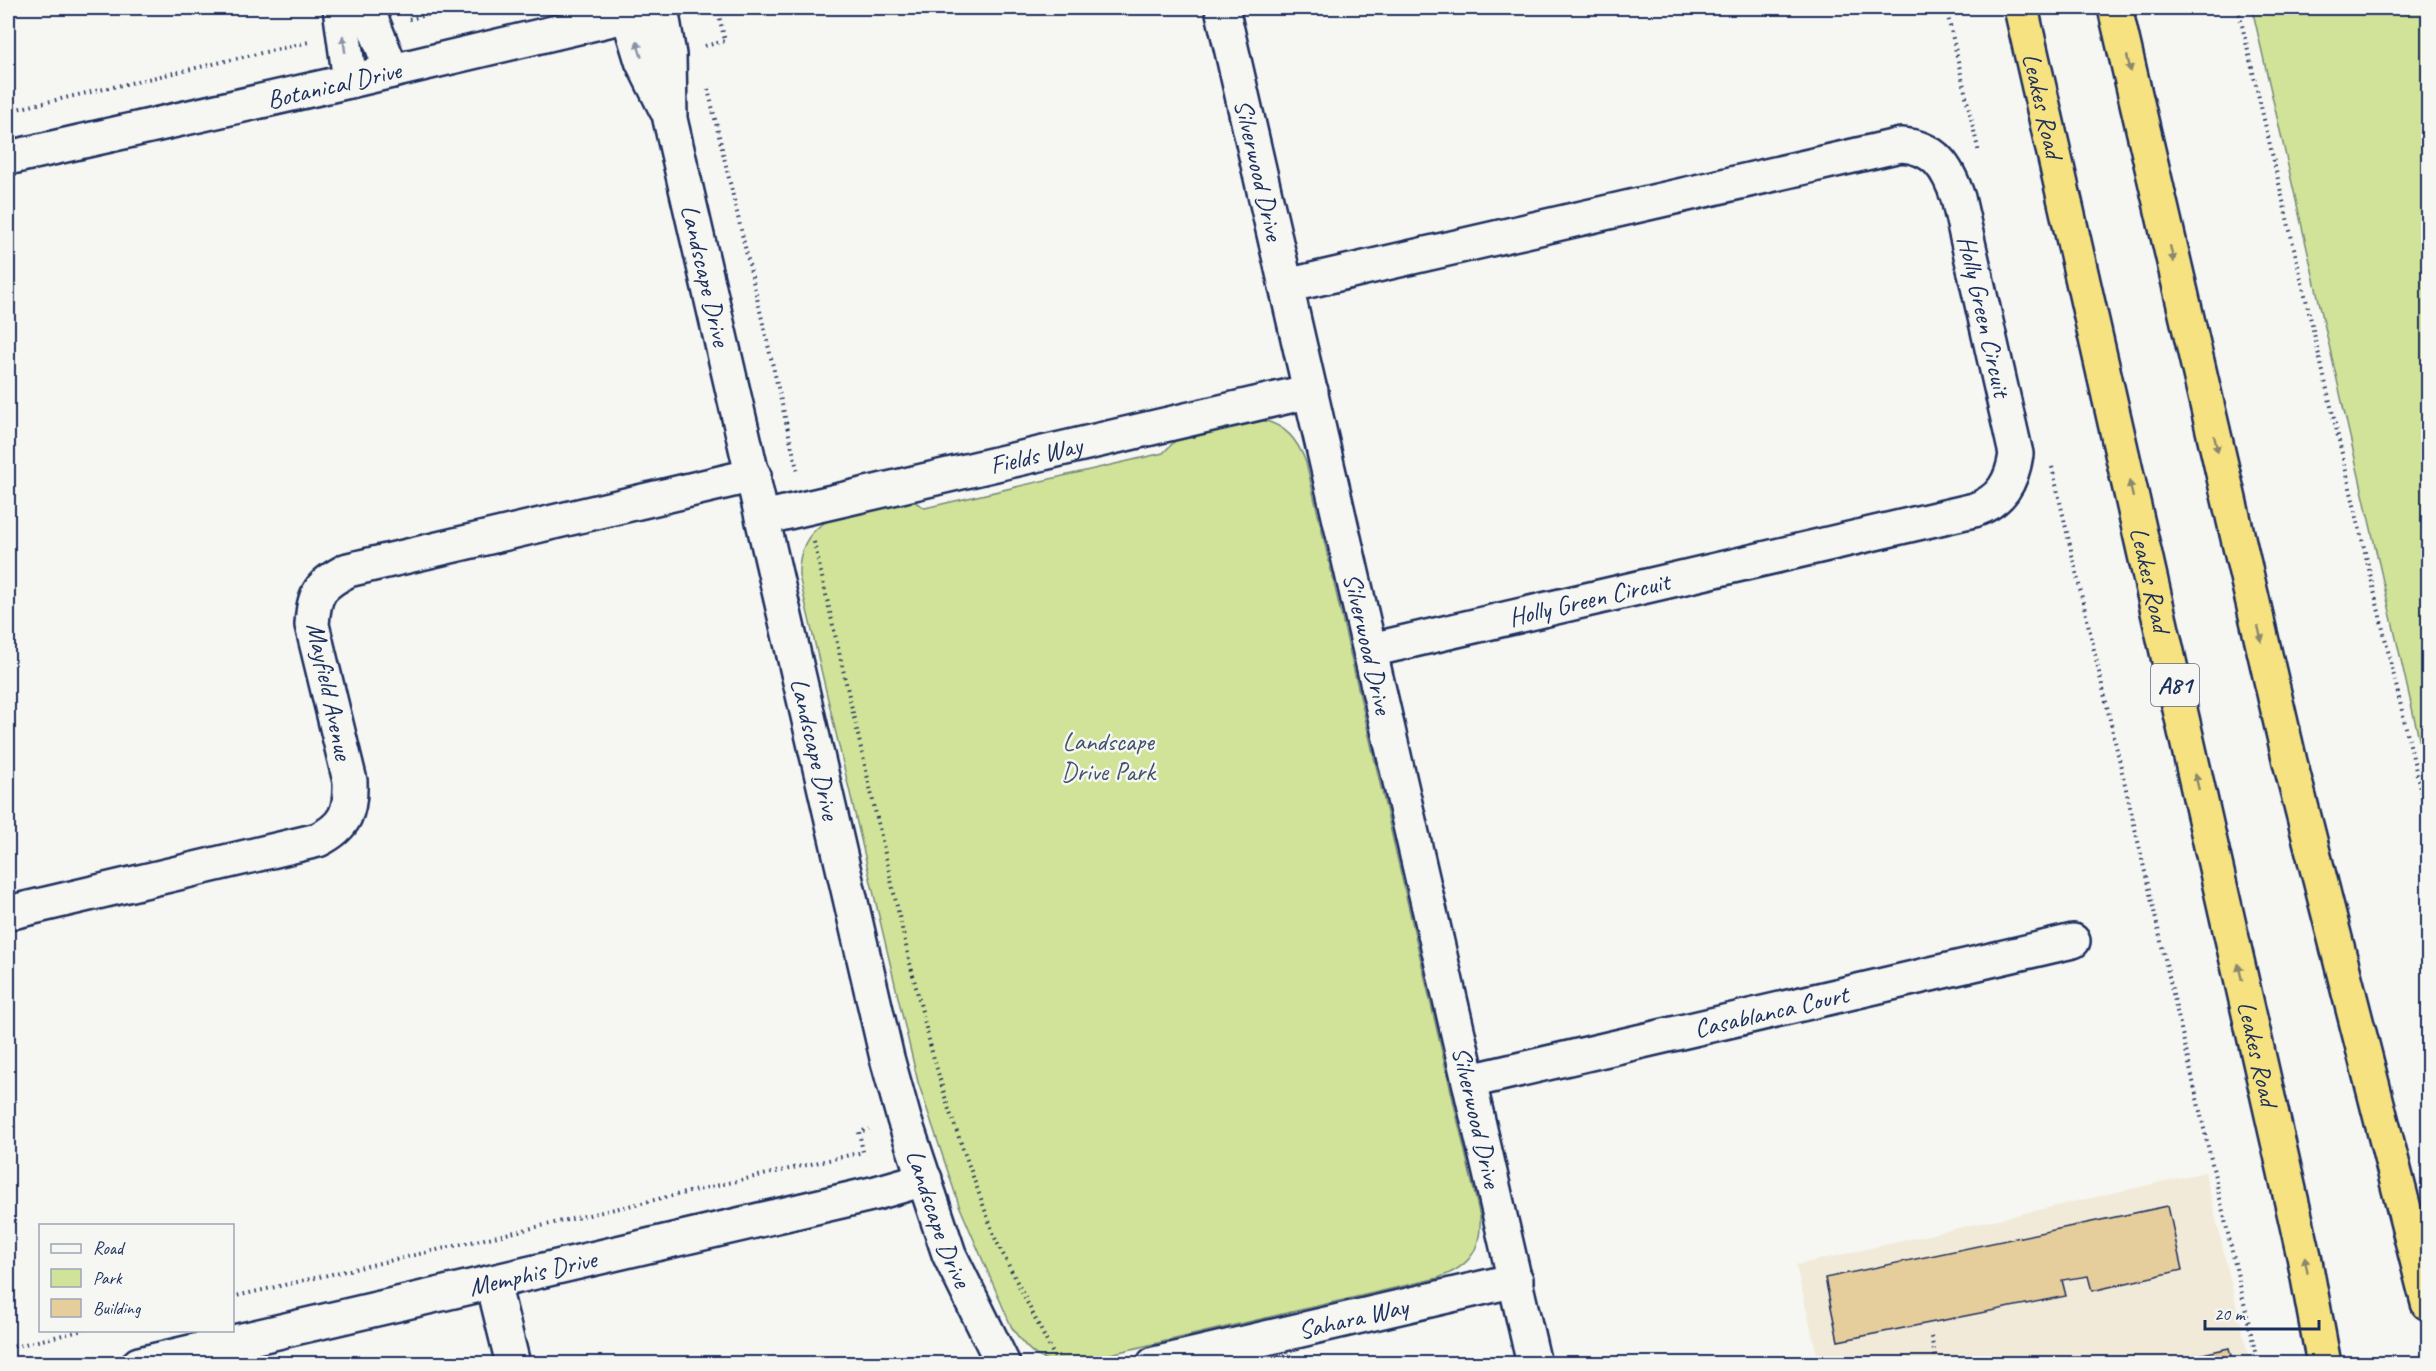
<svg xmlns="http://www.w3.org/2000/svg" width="2436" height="1371" font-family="Caveat,sans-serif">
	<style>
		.built { fill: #f1ead8 }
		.green { fill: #d0e398; stroke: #76897b; stroke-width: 1.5 }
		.building { fill: #e6cd9c; stroke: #1b2f5e; stroke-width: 1.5 }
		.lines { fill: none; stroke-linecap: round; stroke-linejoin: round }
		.street-casing { stroke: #1b2f5e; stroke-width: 38 }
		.highway-casing { stroke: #1b2f5e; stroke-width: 38 }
		.path { stroke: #1b2f5e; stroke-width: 4; stroke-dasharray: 1.5 4.5; stroke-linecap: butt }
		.street { stroke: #f6f6f2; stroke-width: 33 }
		.highway { stroke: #f7e281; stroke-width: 33 }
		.oneway { fill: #8892a8 }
		.oneway2 { fill: #898870 }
		.labels { text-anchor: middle; stroke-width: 5; stroke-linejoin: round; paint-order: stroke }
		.shield { fill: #f6f6f2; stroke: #5d6b8a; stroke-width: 1.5 }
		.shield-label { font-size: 24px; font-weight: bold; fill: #1b2f5e }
		.street-label { font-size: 26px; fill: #1b2f5e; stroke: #f6f6f2 }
		.park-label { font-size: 26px; fill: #3f536a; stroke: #f6f6f2 }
	</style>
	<rect width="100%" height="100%" fill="#f6f6f2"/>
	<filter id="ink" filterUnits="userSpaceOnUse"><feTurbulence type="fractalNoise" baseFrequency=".0167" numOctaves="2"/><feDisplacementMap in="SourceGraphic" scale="12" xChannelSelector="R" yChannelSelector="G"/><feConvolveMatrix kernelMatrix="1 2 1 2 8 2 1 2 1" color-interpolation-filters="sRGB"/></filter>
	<g filter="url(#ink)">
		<path class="built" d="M2205,1172L2250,1363H1819L1796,1265Z"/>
		<path class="green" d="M2252,8H2428V778Z
			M1262,420C1286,425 1297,440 1306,462L1480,1217C1482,1250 1469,1267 1438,1278L1080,1361C1044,1367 1029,1355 1011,1326L959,1205L918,1082L799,576C797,510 860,511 910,499L925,508L1163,453L1178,438L1249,421Z"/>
		<path class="building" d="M2168,1206L2182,1270L2092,1291L2088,1276L2062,1280L2066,1296L1838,1341L1825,1278Z
			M2229,1348L2233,1364H2160Z"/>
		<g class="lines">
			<g class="street-casing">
				<g id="street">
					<path d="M340,8L350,81"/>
					<path d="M367,8L392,71"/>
					<path id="s1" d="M661,8L669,55L670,119L887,1058L904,1119L949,1254L1003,1364"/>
					<path id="s2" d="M1222,8L1534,1364"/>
					<path d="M628,15L642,61L666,109"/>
					<path id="s3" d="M8,158L350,81L659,8"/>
					<path id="s4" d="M1286,286L1901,145C1935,147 1948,168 1958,198L2016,454C2012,482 2001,501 1974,510L1371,650"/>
					<path id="s5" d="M763,518L1311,391"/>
					<path d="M8,913L318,840C346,826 351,811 350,781L312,625C314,593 319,585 348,570L754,475"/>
					<path id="s6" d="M1470,1081L2073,941"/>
					<path d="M493,1283L513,1364"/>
					<path id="s7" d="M139,1364L876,1193L925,1179"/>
					<path id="s8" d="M1154,1364L1516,1280"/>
				</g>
			</g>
			<g class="highway-casing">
				<g id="highway">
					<path id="s9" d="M2021,8L2304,1256L2324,1364"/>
					<path d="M2115,8L2290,762L2428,1303"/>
				</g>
			</g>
			<path class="path" d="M1946,8L1979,153
				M2238,8L2428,822
				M409,19L458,8
				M705,46L725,41L717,8
				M708,89L798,473
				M8,111L309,42
				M2052,467L2258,1364
				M814,542L909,959L932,1052L948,1107L995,1238L1058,1364
				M232,1297L863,1152L859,1132L869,1129
				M1931,1337L1937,1364
				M8,1348L84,1330"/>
			<use href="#street" class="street"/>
			<use href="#highway" class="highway"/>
		</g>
		<defs><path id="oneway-solid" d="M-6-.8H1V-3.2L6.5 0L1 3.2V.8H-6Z" transform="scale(1.5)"/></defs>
		<g class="oneway">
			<use href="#oneway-solid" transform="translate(344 44) rotate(-98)"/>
			<use href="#oneway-solid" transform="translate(639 49) rotate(-107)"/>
		</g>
		<g class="oneway2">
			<use href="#oneway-solid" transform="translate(2129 64) rotate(77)"/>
			<use href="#oneway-solid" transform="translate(2172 254) rotate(77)"/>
			<use href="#oneway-solid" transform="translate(2216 444) rotate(77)"/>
			<use href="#oneway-solid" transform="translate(2131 489) rotate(-103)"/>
			<use href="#oneway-solid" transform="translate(2260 634) rotate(77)"/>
			<use href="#oneway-solid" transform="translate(2197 782) rotate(-103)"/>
			<use href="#oneway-solid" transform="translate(2240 972) rotate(-103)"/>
			<use href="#oneway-solid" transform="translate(2306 1265) rotate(-101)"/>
		</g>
	</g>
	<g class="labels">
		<rect class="shield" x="2151" y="664" width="48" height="42" rx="4.5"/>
		<g class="shield-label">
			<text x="2175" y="693">A81</text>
		</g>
		<g class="street-label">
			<text dy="9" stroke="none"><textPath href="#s3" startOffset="334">Botanical Drive</textPath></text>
			<text dy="9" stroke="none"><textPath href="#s9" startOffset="100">Leakes Road</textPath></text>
			<text dy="9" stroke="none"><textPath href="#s2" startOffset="166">Silverwood Drive</textPath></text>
			<text dy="9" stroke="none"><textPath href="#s1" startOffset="272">Landscape Drive</textPath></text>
			<text dy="9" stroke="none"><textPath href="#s4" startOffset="836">Holly Green Circuit</textPath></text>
			<text dy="9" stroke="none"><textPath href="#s5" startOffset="280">Fields Way</textPath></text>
			<text dy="9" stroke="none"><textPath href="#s9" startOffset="586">Leakes Road</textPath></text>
			<text transform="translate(1589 599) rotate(-13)" y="9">Holly Green Circuit</text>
			<text dy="9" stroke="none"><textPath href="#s2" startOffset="652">Silverwood Drive</textPath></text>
			<text transform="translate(330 691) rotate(78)" y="9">Mayfield Avenue</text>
			<text dy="9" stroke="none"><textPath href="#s1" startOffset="758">Landscape Drive</textPath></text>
			<text dy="9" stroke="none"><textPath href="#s6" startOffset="309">Casablanca Court</textPath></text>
			<text dy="9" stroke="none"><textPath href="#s9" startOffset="1072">Leakes Road</textPath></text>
			<text dy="9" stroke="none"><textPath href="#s2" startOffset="1138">Silverwood Drive</textPath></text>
			<text dy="9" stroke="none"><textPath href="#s1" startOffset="1244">Landscape Drive</textPath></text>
			<text dy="9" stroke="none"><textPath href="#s7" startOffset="404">Memphis Drive</textPath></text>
			<text dy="9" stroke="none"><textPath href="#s8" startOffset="204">Sahara Way</textPath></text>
		</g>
		<g class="park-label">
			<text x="1108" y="750">Landscape<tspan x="1108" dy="30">Drive Park</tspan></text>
		</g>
	</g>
	<rect width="2436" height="1371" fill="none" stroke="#f6f6f2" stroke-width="30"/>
	<rect x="15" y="15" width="2406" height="1341" fill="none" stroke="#1b2f5e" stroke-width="2" filter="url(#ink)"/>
	<rect x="39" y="1224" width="195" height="108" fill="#f6f6f2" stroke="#9ea6b7" stroke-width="1.5"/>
	<rect x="51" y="1244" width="30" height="9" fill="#f6f6f2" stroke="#9ea6b7" stroke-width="1.5"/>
	<text x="93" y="1254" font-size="18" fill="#1b2f5e">Road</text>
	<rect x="51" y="1269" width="30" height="18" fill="#d0e398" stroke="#9ea6b7" stroke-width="1.5"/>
	<text x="93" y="1284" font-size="18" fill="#1b2f5e">Park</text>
	<rect x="51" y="1299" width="30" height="18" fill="#e6cd9c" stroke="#9ea6b7" stroke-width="1.5"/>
	<text x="93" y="1314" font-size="18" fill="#1b2f5e">Building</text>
	<path d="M2205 1320v9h114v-9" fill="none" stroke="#1b2f5e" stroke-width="3"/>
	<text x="2214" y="1320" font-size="18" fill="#1b2f5e" stroke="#f6f6f2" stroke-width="4.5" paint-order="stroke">20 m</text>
</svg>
